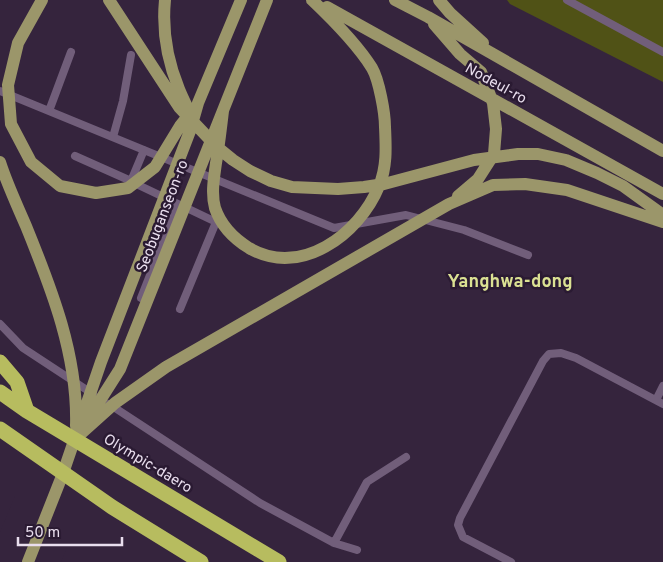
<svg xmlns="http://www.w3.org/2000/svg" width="663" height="562" font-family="Overpass,sans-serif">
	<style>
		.green { fill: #505216 }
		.pier { fill: #35243d }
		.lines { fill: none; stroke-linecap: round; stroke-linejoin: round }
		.lane { stroke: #715e7a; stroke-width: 8 }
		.primary { stroke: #9b966a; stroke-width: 12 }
		.highway { stroke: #b7bc5f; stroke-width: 15 }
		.labels { text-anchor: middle; stroke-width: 5; stroke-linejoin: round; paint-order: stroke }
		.street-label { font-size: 15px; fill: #e9deee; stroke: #2a1a32 }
		.quarter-label { font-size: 18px; font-weight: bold; fill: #dbe193; stroke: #2a1a32 }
	</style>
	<rect width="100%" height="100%" fill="#35243d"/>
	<path class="green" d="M507,0H663V82L510,4Z"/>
	<path class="pier" d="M15,496L68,545L61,562H0V532Z"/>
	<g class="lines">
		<path class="lane" d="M567,0L663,52
			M0,91L334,228L406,215L464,230L528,255
			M49,111L71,52
			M113,137L123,101L131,55
			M75,156L131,181L144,150
			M132,182L216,222L180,309
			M141,298L178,204
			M0,324L23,348L93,394
			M656,400L663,386
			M109,404L260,503L334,543L367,482L406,457
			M334,543L357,550
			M511,562L463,537L458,525L460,518L543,361L549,354L561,353L576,358L663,404"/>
		<path class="primary" d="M42,0L18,43L8,85L11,124L31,162L60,186L96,193L128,188L155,167L180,126L192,111
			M109,0L179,107L217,147L233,160L250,171L271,181L292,187L338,189L364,187L384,184L474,160L518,154H538L566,160L597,173L623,186L663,215
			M165,0C162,31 167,60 179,89C183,99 188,108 192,118
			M395,0L428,17L663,151
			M439,0L450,13L483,43
			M327,7L663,194
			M434,24L460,54L481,72L493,103L496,129L494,154L478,179L458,196
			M223,111C221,128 219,146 216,163C214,178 211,193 215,208C221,226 233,238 249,248C300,278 359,235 379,186C387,167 386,148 385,127C385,113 379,80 372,68C357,44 332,19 312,0
			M0,162C7,184 17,205 26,226C52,290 78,356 76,426
			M87,421L120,369L267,0
			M76,438L115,403L166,367L449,204L493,185L525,184L567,190L663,222
			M28,562L62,476L101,362L190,131L198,103L241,0"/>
		<path class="highway" d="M0,362L17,382L27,411
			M0,392L27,411L279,562
			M0,429L112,507L201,562"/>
	</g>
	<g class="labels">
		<g class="street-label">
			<text transform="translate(496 83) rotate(29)" y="5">Nodeul-ro</text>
			<text transform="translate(162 216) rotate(-69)" y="5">Seobuganseon-ro</text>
			<text transform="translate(148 463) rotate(31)" y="5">Olympic-daero</text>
		</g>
		<g class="quarter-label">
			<text x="510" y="287">Yanghwa-dong</text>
		</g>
	</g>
	<path d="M18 537v8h104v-8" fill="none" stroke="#e9deee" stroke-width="2.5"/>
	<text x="25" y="537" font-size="15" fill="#e9deee" stroke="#2a1a32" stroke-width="4" paint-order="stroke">50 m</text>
</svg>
